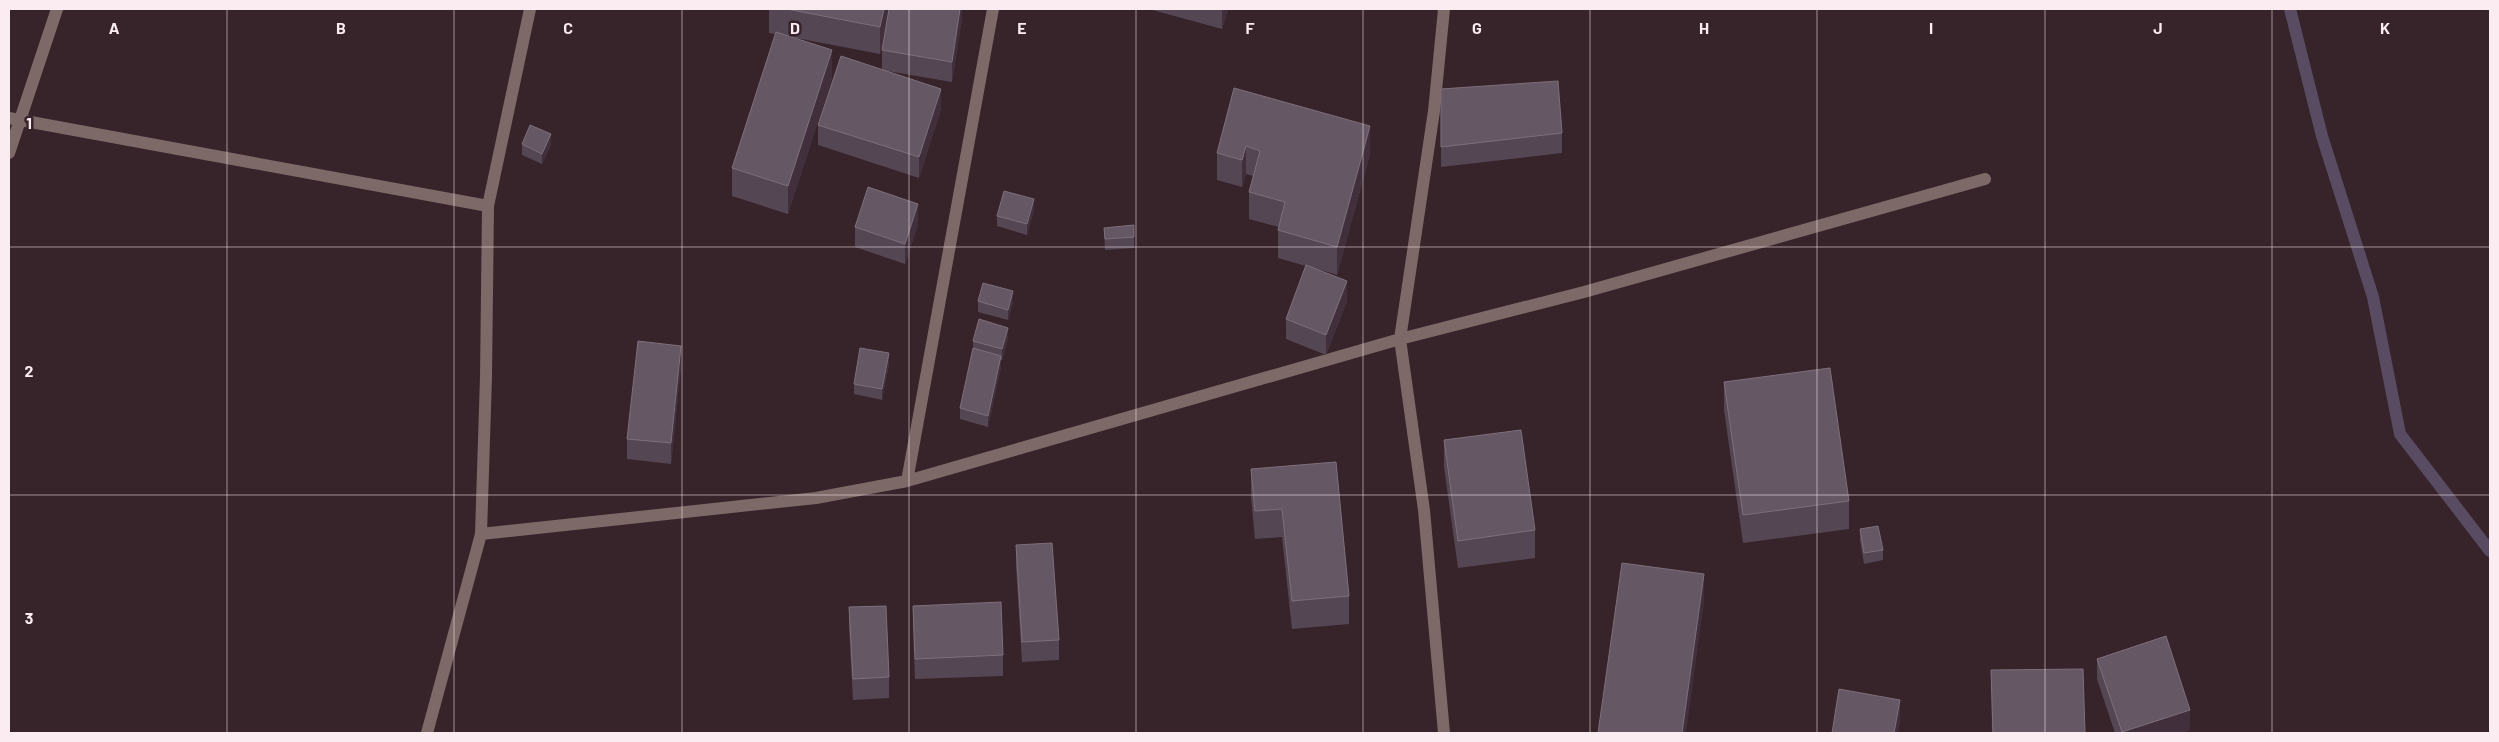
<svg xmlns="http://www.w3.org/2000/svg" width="2499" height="742" font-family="Barlow,sans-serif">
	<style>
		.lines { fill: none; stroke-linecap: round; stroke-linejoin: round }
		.stream { stroke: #594c62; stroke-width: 12 }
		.minor { stroke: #7d6968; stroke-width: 12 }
		.tertiary { stroke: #7d6968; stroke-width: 12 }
		.wall { fill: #554654 }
		.shaded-wall { fill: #41303c }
		.building { fill: #665765; stroke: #7e6f7b }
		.grid { fill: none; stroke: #fbecf1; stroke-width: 1; stroke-opacity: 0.55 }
		.grid-label { font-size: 16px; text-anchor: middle; font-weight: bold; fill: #fbecf1; stroke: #37232a; stroke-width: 5; stroke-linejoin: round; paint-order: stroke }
	</style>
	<rect width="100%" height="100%" fill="#37232a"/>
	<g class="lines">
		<path class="stream" d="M2290,9L2322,136L2373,297L2400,434L2490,551"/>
		<path class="minor" d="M1444,9L1434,111L1400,339L1424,510L1444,733
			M9,118L488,206
			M907,481L993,9
			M481,534L816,498L907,481L1400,339L1584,292L1985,179
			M427,733L481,534L486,377L488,206L530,9"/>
		<path class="tertiary" d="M9,153L57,9"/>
	</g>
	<path class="wall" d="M769,9H889L880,54L796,38L832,78L788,214L732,196V168L775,34L769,33Z
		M962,9V18L952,82L887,71L941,109L919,178L818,145V125L882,70V50Z
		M1149,9H1228L1222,29Z
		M1234,88L1370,154L1337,275L1314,268L1347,301L1326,355L1286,339V319L1306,266L1278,258V230L1279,227L1249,219V192L1253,176L1246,174L1242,187L1217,180V153Z
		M1441,89L1562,133V153L1441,167Z
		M522,144L551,145L542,164L522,155Z
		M1034,210L1027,235L997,226V216Z
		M918,224L905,264L855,247V227Z
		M1134,225V248L1105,250L1104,228Z
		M978,301L1013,302L1008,320L978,312Z
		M1008,339L1002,360H1001V367L988,427L960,419V408L973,349V341Z
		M889,364L882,400L854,394V384Z
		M681,366L671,464L627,459V439Z
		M1724,382L1849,501V529L1743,543L1724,410Z
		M1444,440L1535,530V558L1458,568L1444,467Z
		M1336,462L1349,596V624L1292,629L1282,537L1255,539L1251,497V469Z
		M1860,529L1883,550V560L1864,564L1860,540Z
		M1016,545L1059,640V660L1022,662L1016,566Z
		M913,606L1003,655V676L915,679L913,626Z
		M849,607L889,677V698L853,700L849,628Z
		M2097,659L2190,730L2181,733H2115L2097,679Z
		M1991,670L2085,733H1992Z"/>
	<path class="shaded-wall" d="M884,9H889L880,54V27Z
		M960,9H962V18L952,82V62Z
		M1222,9H1228L1222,29Z
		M832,50V78L788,214V186Z
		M941,89V109L919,178V157Z
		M1370,126V154L1337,275V247Z
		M551,134V145L542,164V154Z
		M1246,146V174L1242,187V160Z
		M1034,199V210L1027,235V224Z
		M918,204V224L905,264V244Z
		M1347,281V301L1326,355V335Z
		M1013,291V302L1008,320V310Z
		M1008,328V339L1002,360V349Z
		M681,346V366L671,464V443Z
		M889,353V364L882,400V389Z
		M1001,356V367L988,427V416Z
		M1704,574V602L1686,733H1682Z
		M1900,700V720L1898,733H1894Z
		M2190,710V730L2181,733H2122V732Z"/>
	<path class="building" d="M787,9H884L880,27Z
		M889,9H960L952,62L882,50Z
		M776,32L832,50L788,186L732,168Z
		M841,56L941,89L919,157L818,125Z
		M1558,81L1562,133L1441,147V89Z
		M1234,88L1370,126L1337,247L1278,230L1285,202L1249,192L1260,151L1246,146L1242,160L1217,153Z
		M530,125L551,134L542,154L522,144Z
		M868,187L918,204L905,244L855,227Z
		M1004,191L1034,199L1027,224L997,216Z
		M1134,225V237L1105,239L1104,228Z
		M1306,265L1347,281L1326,335L1286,319Z
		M983,283L1013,291L1008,310L978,301Z
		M979,319L1008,328L1002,349L973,341Z
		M638,341L681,346L671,443L627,439Z
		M860,348L889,353L882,389L854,384Z
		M973,348L1001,356L988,416L960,408Z
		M1830,368L1849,501L1743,515L1724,382Z
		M1521,430L1535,530L1458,541L1444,440Z
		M1336,462L1349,596L1292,601L1282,509L1255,511L1251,469Z
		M1878,526L1883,550L1864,553L1860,529Z
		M1052,543L1059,640L1022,642L1016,545Z
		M1622,563L1704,574L1682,733H1598Z
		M1001,602L1003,655L915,659L913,606Z
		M886,606L889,677L853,679L849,607Z
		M2166,636L2190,710L2122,732L2097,659Z
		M2083,669L2085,733H1993L1991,670Z
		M1839,689L1900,700L1894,733H1832Z"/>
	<path class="grid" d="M227,9V733M454,9V733M682,9V733M909,9V733M1136,9V733M1363,9V733M1590,9V733M1817,9V733M2045,9V733M2272,9V733M9,247H2490M9,495H2490"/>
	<g class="grid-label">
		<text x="114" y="34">A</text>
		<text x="341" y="34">B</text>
		<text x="568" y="34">C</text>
		<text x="795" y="34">D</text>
		<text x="1022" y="34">E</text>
		<text x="1250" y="34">F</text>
		<text x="1477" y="34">G</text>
		<text x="1704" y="34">H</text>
		<text x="1931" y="34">I</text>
		<text x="2158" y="34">J</text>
		<text x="2385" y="34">K</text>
		<text x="29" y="129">1</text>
		<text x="29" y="377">2</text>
		<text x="29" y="624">3</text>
	</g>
	<rect width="2499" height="742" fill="none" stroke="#fbecf1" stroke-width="20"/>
</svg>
